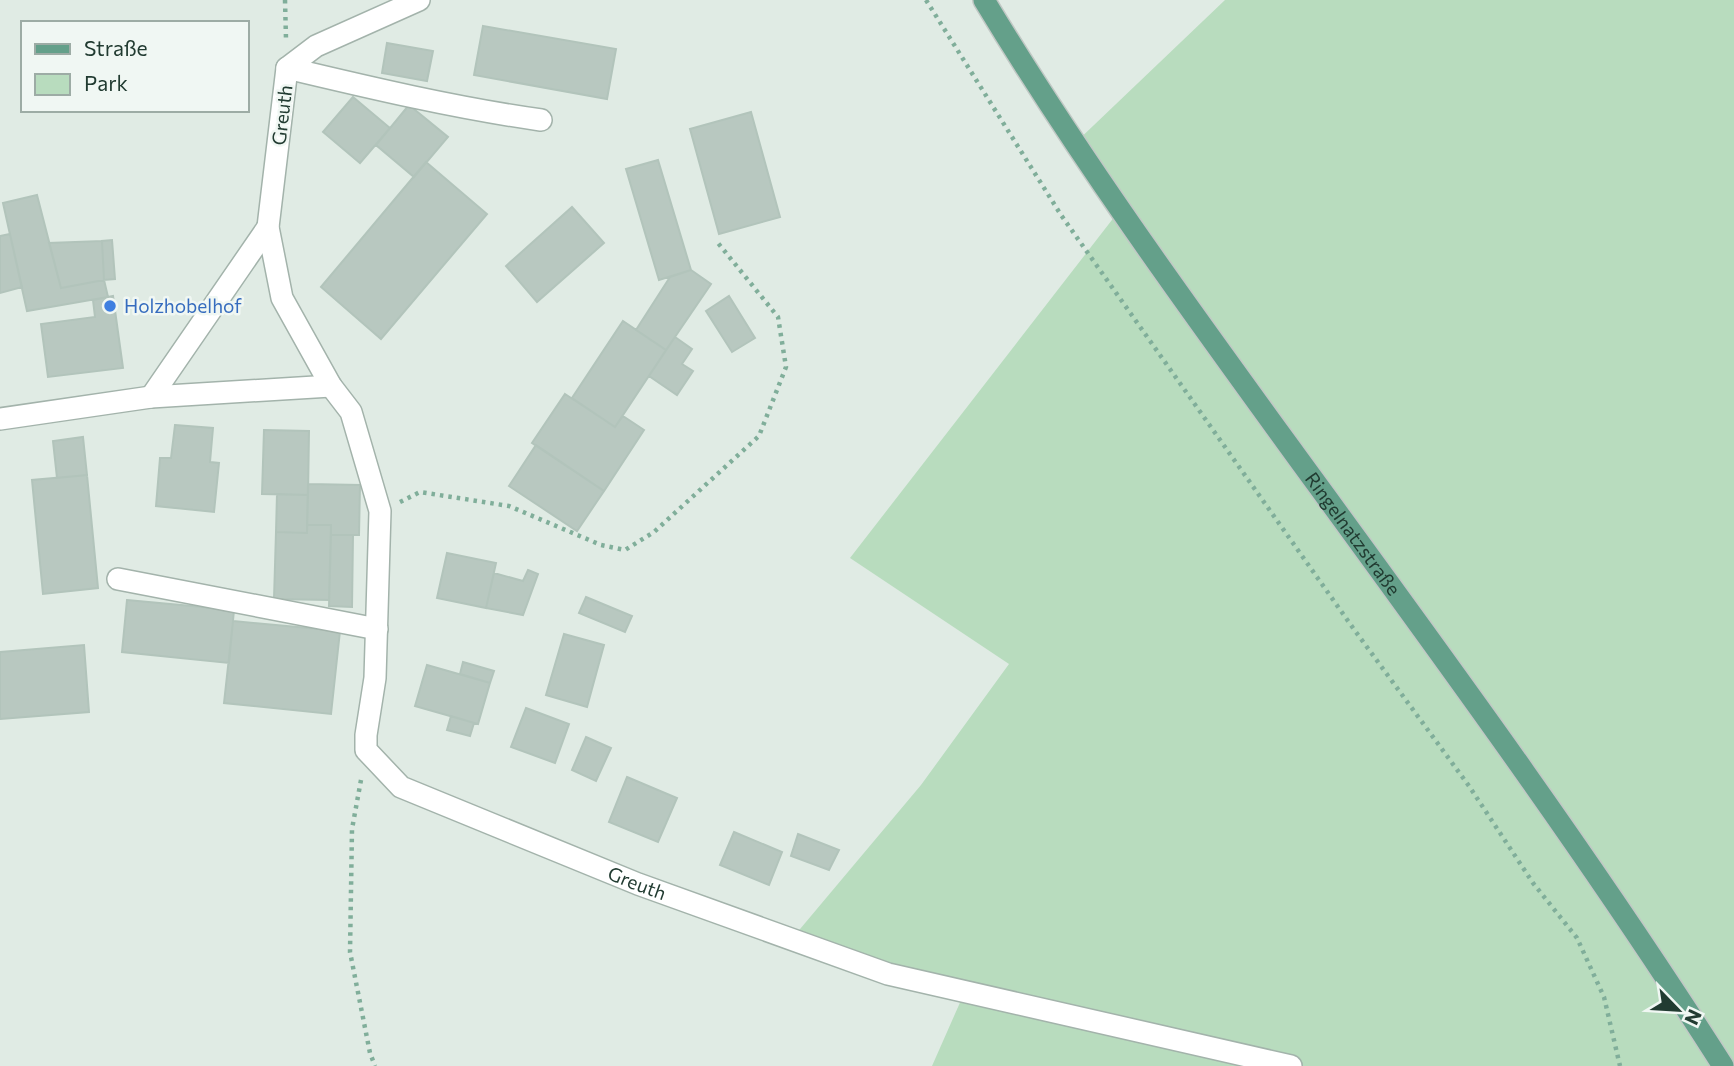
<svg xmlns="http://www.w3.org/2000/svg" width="1734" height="1066" font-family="Commissioner,sans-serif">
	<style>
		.green { fill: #b8dcbe }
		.building { fill: #b8c8c0; stroke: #b2c4bb; stroke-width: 2 }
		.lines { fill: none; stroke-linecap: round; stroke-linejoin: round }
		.minor-casing { stroke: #a3b3ab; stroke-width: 24 }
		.major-casing { stroke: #c1c8c5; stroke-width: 24 }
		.path { stroke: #80ae9a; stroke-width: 4.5; stroke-dasharray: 3.5 5; stroke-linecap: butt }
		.minor { stroke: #fff; stroke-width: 21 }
		.major { stroke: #64a08a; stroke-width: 21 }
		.shop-dot { fill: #3f7fe0; stroke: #f0f7f3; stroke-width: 2.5 }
		.labels { text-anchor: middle; stroke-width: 5; stroke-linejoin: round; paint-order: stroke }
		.street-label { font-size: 19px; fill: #213b31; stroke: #f0f7f3 }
		.shop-label { font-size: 19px; fill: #366cbe; stroke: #f0f7f3; text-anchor: start }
	</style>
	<rect width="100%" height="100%" fill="#e0ebe4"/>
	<path class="green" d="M1225,0H1734V1066H932L966,989L790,941L921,785L1009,664L850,558L1115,216L1072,146Z"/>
	<path class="building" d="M483,26L616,49L607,99L474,75Z
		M387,43L433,51L427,81L382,73Z
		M353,97L390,128L360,163L323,132Z
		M409,105L448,137L414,177L376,145Z
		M751,112L780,217L719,234L690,129Z
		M658,160L691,270L659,280L626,169Z
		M426,162L487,214L381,339L321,287Z
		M37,195L61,288L104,280L108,297L27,311L3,203Z
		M572,207L604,243L537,302L506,266Z
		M10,234L22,287L0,293V236Z
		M112,240L115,279L104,280L102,241Z
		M102,241L104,280L61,288L49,243Z
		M691,270L711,284L666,350L636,330L670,277Z
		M113,296L123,368L48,377L41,324L95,317L93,300Z
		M729,296L755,338L732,352L706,311Z
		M623,321L666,350L615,427L572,398Z
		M675,337L692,349L682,364L693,371L677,395L649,376Z
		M565,394L615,427L623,416L644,430L604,491L532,443Z
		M175,425L213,428L210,462L219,463L214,512L156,506L160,458H171Z
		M264,430L309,431L308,495L262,494Z
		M83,437L87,475L57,478L53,441Z
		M536,445L604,491L577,531L509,486Z
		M87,475L98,588L43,594L32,480Z
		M308,484L360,485L359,535H331V525H307Z
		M277,494L308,495L307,533L276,532Z
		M307,525H331L329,600L274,599L276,532L307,533Z
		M331,535H353L352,607L329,606Z
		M447,553L496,563L486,608L437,598Z
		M528,570L538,574L523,615L486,608L494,573L523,581Z
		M586,597L632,616L625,632L579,613Z
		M127,600L234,610L229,663L122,652Z
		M233,621L340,631L331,714L224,703Z
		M564,634L604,645L587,707L546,695Z
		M84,645L89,712L0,719V652Z
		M463,662L494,671L490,683L460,674Z
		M427,665L490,683L478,724L415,706Z
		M526,708L569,724L555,763L511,747Z
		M451,716L474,723L470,736L447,730Z
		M586,737L611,748L596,781L572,770Z
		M627,777L677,798L658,842L609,822Z
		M734,832L782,852L769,885L720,865Z
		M798,834L839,850L829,870L791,856Z"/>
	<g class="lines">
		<g class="minor-casing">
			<g id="minor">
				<path id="s1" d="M419,0L316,46L287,68L268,227L282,298L331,386L351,412L380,511L375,678L366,735V750L401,787L638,884L888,974L1291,1066"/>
				<path d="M287,68C371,88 456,108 541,120"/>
				<path d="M151,397L268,227"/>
				<path d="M0,419L151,397L331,386"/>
				<path d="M118,579L377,629"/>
			</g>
		</g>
		<g class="major-casing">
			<g id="major">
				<path id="s2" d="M984,0C1080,159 1188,307 1297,457C1443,657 1590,857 1723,1066"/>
			</g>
		</g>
		<path class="path" d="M285,0L286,39
			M926,0L1061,215L1353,628L1469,786L1533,883L1577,938L1604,997L1620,1066
			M400,502L420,492L509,506L601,545L625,550L654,532L759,436L786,367L778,317L718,243
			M361,780L352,829L350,952L370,1053L375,1066"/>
		<use href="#minor" class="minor"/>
		<use href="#major" class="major"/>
	</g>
	<circle class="shop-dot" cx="110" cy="306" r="7"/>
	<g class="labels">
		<g class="street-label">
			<text transform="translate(282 115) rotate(-83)" y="7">Greuth</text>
			<text dy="7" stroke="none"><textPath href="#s2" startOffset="649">Ringelnatzstraße</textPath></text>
			<text dy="7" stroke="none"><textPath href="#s1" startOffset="1164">Greuth</textPath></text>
		</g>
		<g class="shop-label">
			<text x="124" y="313">Holzhobelhof</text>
		</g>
	</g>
	<rect x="21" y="21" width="228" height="91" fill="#f0f7f3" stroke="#9daca5" stroke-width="2"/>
	<rect x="35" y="44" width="35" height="10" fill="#64a08a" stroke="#9daca5" stroke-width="2"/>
	<text x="84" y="56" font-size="21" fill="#213b31">Straße</text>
	<rect x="35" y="74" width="35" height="21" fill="#b8dcbe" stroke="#9daca5" stroke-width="2"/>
	<text x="84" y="91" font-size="21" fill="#213b31">Park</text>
	<g transform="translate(1678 1010) rotate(115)" stroke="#f0f7f3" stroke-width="5" paint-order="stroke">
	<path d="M0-5L12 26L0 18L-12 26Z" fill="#213b31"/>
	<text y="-10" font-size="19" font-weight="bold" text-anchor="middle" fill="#213b31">N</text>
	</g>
</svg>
